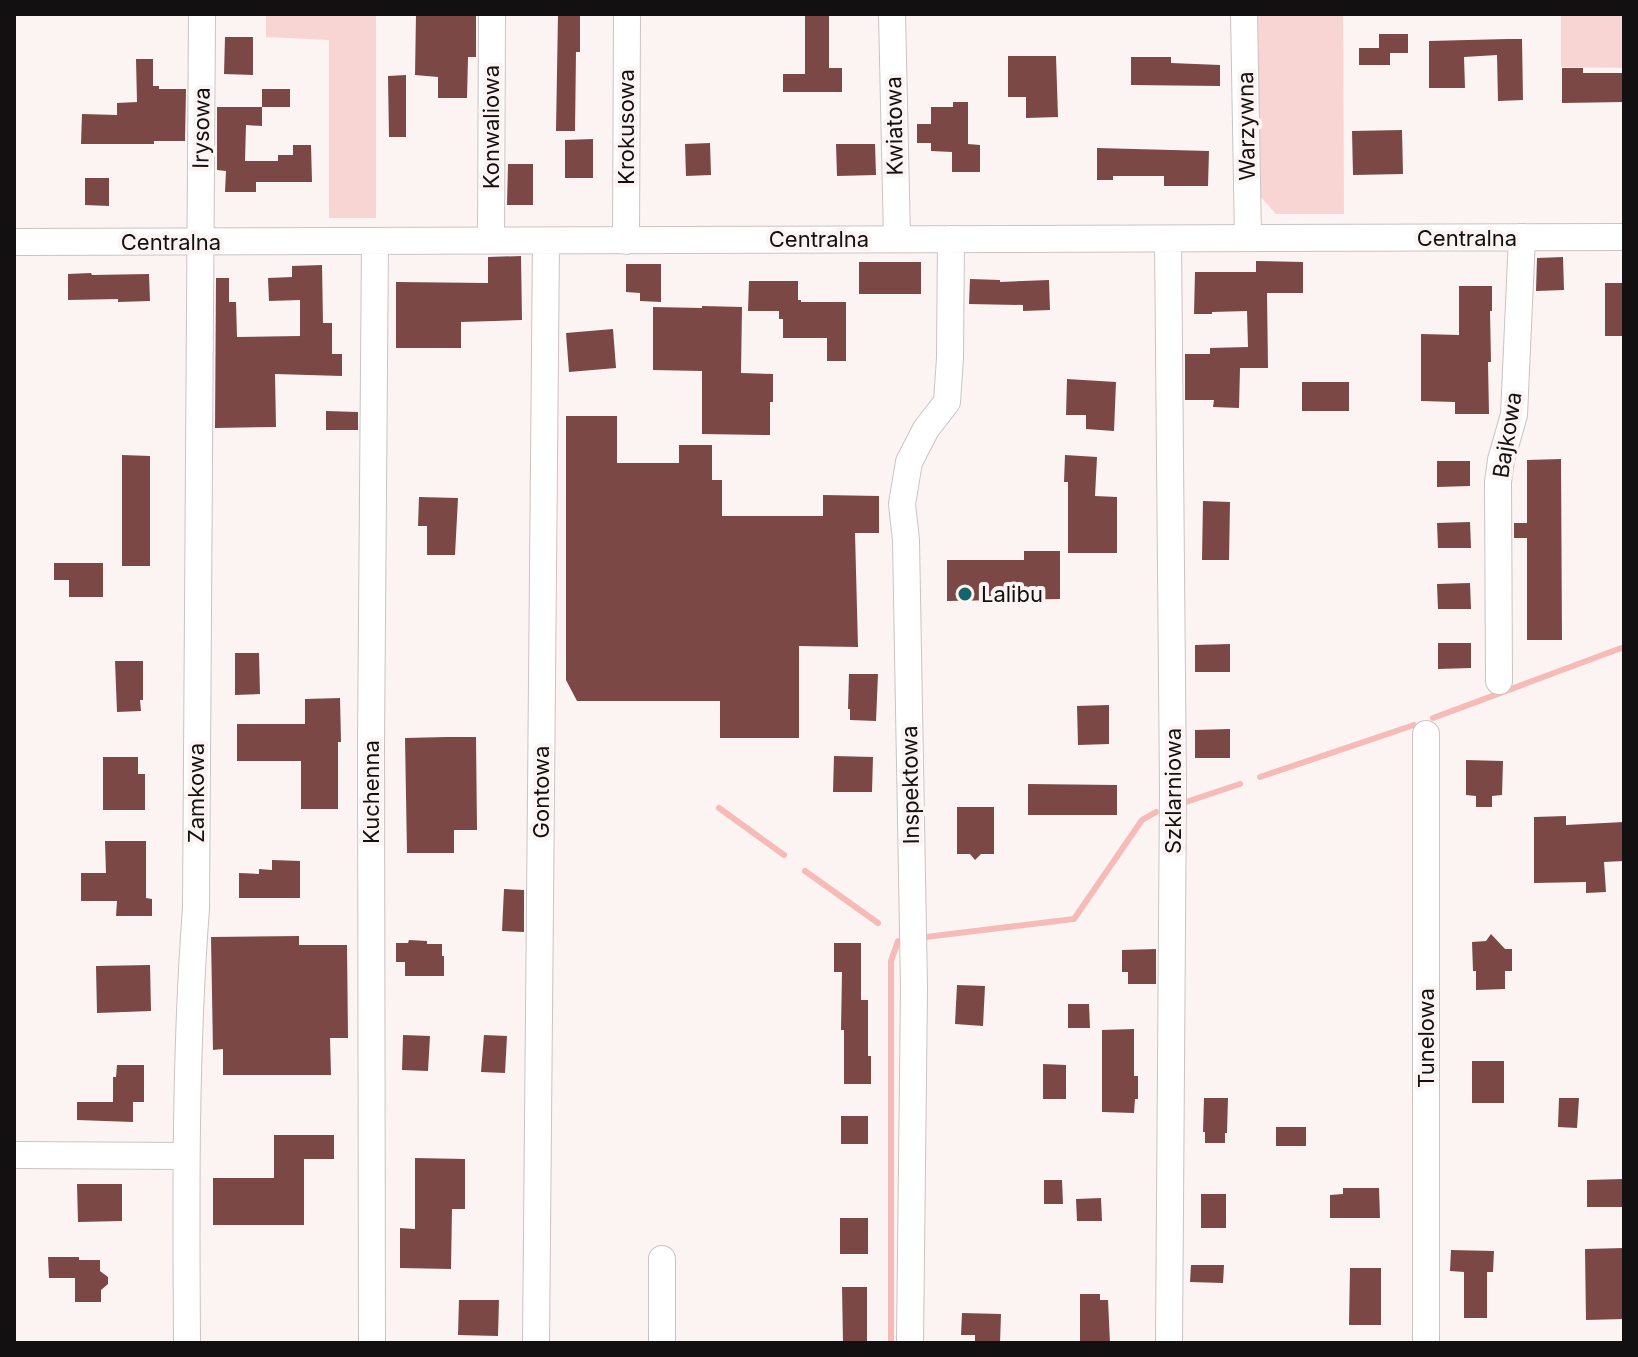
<svg xmlns="http://www.w3.org/2000/svg" width="1638" height="1357" font-family="Inter,sans-serif">
	<style>
		.green { fill: #f8d5d2 }
		.lines { fill: none; stroke-linecap: round; stroke-linejoin: round }
		.stream { stroke: #f7bbb7; stroke-width: 6 }
		.building { fill: #7b4845 }
		.minor-casing { stroke: #cac3c3; stroke-width: 28 }
		.minor { stroke: #fff; stroke-width: 26 }
		.poi-dot { fill: #16646b; stroke: #fbf4f3; stroke-width: 3 }
		.labels { text-anchor: middle; stroke-width: 8; stroke-linejoin: round; paint-order: stroke }
		.street-label { font-size: 22px; fill: #121010; stroke: #fbf4f3 }
		.poi-label { font-size: 22px; fill: #121010; stroke: #fbf4f3; text-anchor: start }
	</style>
	<rect width="100%" height="100%" fill="#fbf4f3"/>
	<path class="green" d="M266,14H376V218H329V40L266,37Z
		M1255,14H1343L1344,214H1276L1256,192Z
		M1561,14H1624V68L1561,67Z"/>
	<g class="lines">
		<path class="stream" d="M1433,718L1624,647
			M1260,777L1414,725
			M1186,802L1240,784
			M719,808L784,855
			M805,871L878,923
			M926,937L1074,919L1142,820L1156,812
			M891,1343V961L898,941"/>
	</g>
	<path class="building" d="M416,14H476V57H468L467,98H438V77L415,75Z
		M558,14H580V52H576L575,131H556Z
		M805,14H829V68H842V92H783V74H805Z
		M1379,34H1408V53H1390V65H1359V48H1379Z
		M225,37H253V75L224,74Z
		M1507,39H1522L1523,100L1498,101L1497,55L1464,57L1465,88H1429V41Z
		M1008,56H1056L1058,117L1026,118V97H1008Z
		M1131,57H1171V63L1220,65V86L1131,85Z
		M136,59H153V86H159V89H186L185,141H154V144H81L82,114L117,115V103L137,102Z
		M1562,68H1583V73H1624V102L1562,103Z
		M406,75V137H389L388,76Z
		M262,89H290V107H262Z
		M953,102H968V144L980,145V172H952V152L931,151V143H917V124H931V107H953Z
		M217,107H262V126L246,125L245,161H278V155H293V145H311L312,182H256V192H225L226,171L217,170Z
		M1402,130L1403,174L1353,175L1352,131Z
		M593,139V178H565V140Z
		M710,143L711,175L686,176L685,144Z
		M836,144H875L876,175L837,176Z
		M1097,148L1209,151L1208,186H1164V176H1113V180H1097Z
		M508,164H533V205H507Z
		M85,178H109V206L85,205Z
		M521,256L522,320L461,322V348H396V282L488,283V257Z
		M1563,257L1564,290L1536,291L1537,258Z
		M1256,261L1303,262V293H1267L1268,368H1240L1239,408L1213,407L1214,400H1185V354H1210V348L1248,347L1247,311L1212,312V314H1194L1195,272H1256Z
		M859,262H921V294H859Z
		M626,264H661V302L640,301V293L626,292Z
		M322,265L323,323H332V354H342V376L275,374L276,427L215,428L216,278H229V302H236L237,337L300,336V300L269,301L268,278L292,277V266Z
		M91,273L92,275L149,274L150,301L118,302V299L68,300V274Z
		M970,279L1000,280V282L1049,280L1050,310L1023,311V305L969,304Z
		M749,281H798V300H801V302H846V361H827V338H783V319H779V311H748Z
		M1605,283H1624V336H1605Z
		M1459,286H1492V311H1490L1491,362H1488L1489,414H1455V402L1421,401V334L1459,335Z
		M702,306L742,307L741,373L773,374V402H770V435L702,434V371L653,370V307L702,308Z
		M613,329L616,368L569,372L566,333Z
		M1067,379L1116,382L1114,431L1086,429V415H1066Z
		M1302,382H1349V411H1302Z
		M326,411L358,412V430H326Z
		M566,416H617V463H679V445H712V480H722V516H823V495L879,496V533H855L858,647L799,646V738H720V701H577L566,680Z
		M122,455L150,456V566H122Z
		M1065,455L1097,457L1095,496L1117,497V553H1068V482H1064Z
		M1561,459L1562,640H1527V538H1514V523H1527V460Z
		M1437,461H1470V486L1437,487Z
		M419,497L458,498L455,555H427V526H418Z
		M1203,501L1230,502L1229,560H1202Z
		M1470,522L1471,548H1438L1437,523Z
		M1024,551H1060V599L947,601V560H1024Z
		M54,563H103V597H69V580H54Z
		M1470,583L1471,609H1438L1437,584Z
		M1438,643H1471V668L1438,669Z
		M1230,644V672H1195V645Z
		M235,653H259L260,694L235,695Z
		M115,661H143V700H140L141,711L117,712Z
		M849,674H878L876,721L850,720V709H848Z
		M340,698L341,742H338V809H301V761H237V724H305V699Z
		M1109,705V744L1078,745L1077,706Z
		M1230,729V758H1195V730Z
		M446,737H476L477,830H454V853H407L405,738Z
		M834,756L873,757L872,792H833Z
		M103,757H138V774H145V810H103Z
		M1466,760L1503,761L1502,795L1492,796V807H1476V796L1466,795Z
		M1028,784L1117,785V815H1028Z
		M957,807H994V854H981L975,860L970,854H957Z
		M1566,816V825L1624,822V861L1604,862L1606,892L1586,893V882L1534,883V817Z
		M105,841H146V898L152,899V916H116L117,901H81V873H106Z
		M272,860L300,861V898H239V873L259,874V869L272,870Z
		M504,889L524,890V932L502,931Z
		M1491,934L1505,949H1512V971H1505V989L1476,990V971H1473L1472,942L1486,941Z
		M299,936V945H347L348,1038H330L331,1075H223V1049L213,1050L211,937Z
		M409,940L427,941V944H442V956H444V976H405V962H396V943H408Z
		M834,943H861V1000H868V1056H871V1084H844V1030H841L842,972H834Z
		M1156,949V984H1128V972H1122V950Z
		M150,965L151,1011L97,1013L96,966Z
		M957,985L985,986L983,1026L955,1024Z
		M1068,1004H1089L1090,1028H1068Z
		M1134,1029V1076H1138V1099H1135L1134,1113L1102,1112V1030Z
		M403,1035L430,1036L428,1071L402,1070Z
		M484,1035L507,1036L505,1073L481,1072Z
		M1472,1061H1504V1103H1472Z
		M1043,1064L1066,1065V1099H1043Z
		M117,1065H144V1102H133V1122L77,1120V1102H113V1077H116Z
		M1204,1098H1228L1227,1133H1225V1143H1205V1132H1203Z
		M1559,1098H1579L1577,1128L1558,1127Z
		M841,1116H868V1144H841Z
		M1276,1127H1306V1146H1276Z
		M274,1135H334V1159H304V1225H213V1178H274Z
		M415,1158L465,1159V1209H452L451,1269L400,1268V1228L415,1229Z
		M1624,1179V1207H1587V1180Z
		M1044,1180H1062L1063,1204H1044Z
		M77,1184H122V1221L78,1222Z
		M1343,1188H1379L1380,1218H1330V1195L1343,1194Z
		M1201,1194H1226V1228H1201Z
		M1101,1198L1102,1221H1077L1076,1199Z
		M840,1218H868V1254H840Z
		M1624,1248V1319L1586,1320L1585,1249Z
		M1451,1250L1494,1251L1493,1272H1487V1318H1464V1272L1450,1271Z
		M48,1257H79V1260H100V1271L108,1277V1284L101,1290V1302H75V1278H49Z
		M1191,1265H1224L1223,1283L1190,1282Z
		M1350,1268H1381V1325H1349Z
		M842,1287H867V1343H843Z
		M1080,1294H1100V1300H1108L1110,1343H1080Z
		M459,1300H499L498,1336L458,1335Z
		M962,1313L1001,1314L1000,1343H975V1335H961Z"/>
	<g class="lines">
		<g class="minor-casing">
			<path id="minor" d="M892,14L897,239
				M1244,14L1248,238
				M1168,239L1173,788L1169,1343
				M491,240L492,14
				M626,241L627,14
				M14,242L1624,237
				M1499,681L1498,482L1501,460L1514,415L1522,237
				M1426,734V1343
				M14,1155L186,1156
				M187,1343C186,1198 185,1053 196,908L202,14
				M372,1343L371,745L375,241
				M536,1343L546,241
				M662,1343V1259
				M910,1343L914,988L906,540L902,504L909,462L926,429L947,402L950,358L951,239"/>
		</g>
		<use href="#minor" class="minor"/>
	</g>
	<circle class="poi-dot" cx="965" cy="594" r="8"/>
	<g class="labels">
		<g class="street-label">
			<text transform="translate(894 126) rotate(-91)" y="8">Kwiatowa</text>
			<text transform="translate(1246 126) rotate(-91)" y="8">Warzywna</text>
			<text transform="translate(491 127) rotate(-90)" y="8">Konwaliowa</text>
			<text transform="translate(626 127) rotate(-90)" y="8">Krokusowa</text>
			<text transform="translate(201 128) rotate(-89)" y="8">Irysowa</text>
			<text x="1467" y="246">Centralna</text>
			<text x="819" y="247">Centralna</text>
			<text x="171" y="250">Centralna</text>
			<text transform="translate(1507 435) rotate(-81)" y="8">Bajkowa</text>
			<text transform="translate(910 785) rotate(-91)" y="8">Inspektowa</text>
			<text transform="translate(1173 791) rotate(-90)" y="8">Szklarniowa</text>
			<text transform="translate(371 792) rotate(-90)" y="8">Kuchenna</text>
			<text transform="translate(541 792) rotate(-90)" y="8">Gontowa</text>
			<text transform="translate(196 793) rotate(-90)" y="8">Zamkowa</text>
			<text transform="translate(1426 1038) rotate(-90)" y="8">Tunelowa</text>
		</g>
		<g class="poi-label">
			<text x="981" y="602">Lalibu</text>
		</g>
	</g>
	<rect width="1638" height="1357" fill="none" stroke="#121010" stroke-width="32"/>
</svg>
